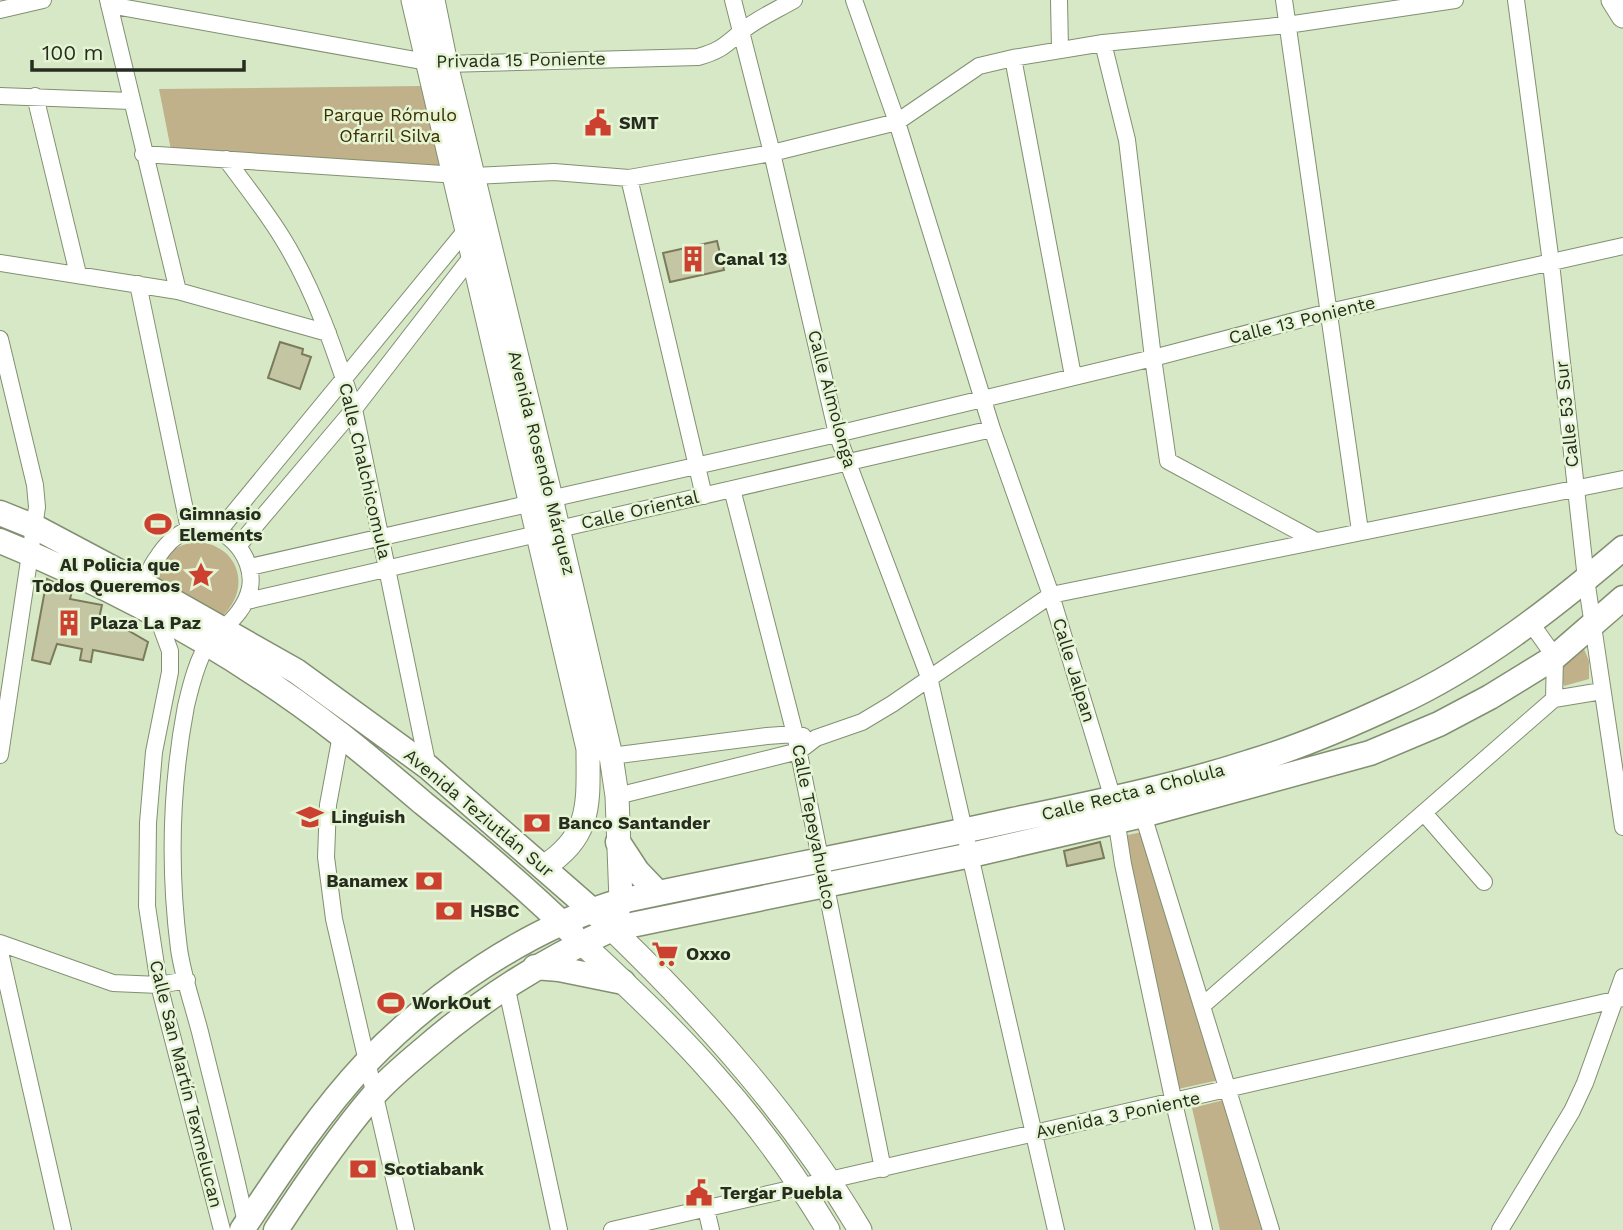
<svg xmlns="http://www.w3.org/2000/svg" width="1623" height="1230" font-family="'Work Sans',sans-serif">
	<style>
		.green { fill: #c0b18a }
		.building { fill: #c4c5a2; stroke: #7a7b5a; stroke-width: 2 }
		.lines { fill: none; stroke-linecap: round; stroke-linejoin: round }
		.minor-casing { stroke: #819071; stroke-width: 18 }
		.secondary-casing { stroke: #819071; stroke-width: 25 }
		.primary-casing { stroke: #819071; stroke-width: 27 }
		.minor { stroke: #fff; stroke-width: 16 }
		.secondary { stroke: #fff; stroke-width: 23 }
		.primary { stroke: #fff; stroke-width: 24 }
		.labels { text-anchor: middle; stroke-width: 5; stroke-linejoin: round; paint-order: stroke }
		.street-label { font-size: 18px; fill: #262c1f; stroke: #e5f5d3 }
		.park-label { font-size: 18px; fill: #3d2e00; stroke: #e5f5d3 }
		.poi-label { font-size: 18px; font-weight: bold; fill: #262c1f; stroke: #e5f5d3; text-anchor: start }
	</style>
	<rect width="100%" height="100%" fill="#d7e8c6"/>
	<path class="green" d="M421,86L440,166L171,150L159,89Z
		M196,542C240,544 253,590 220,618L155,585C159,561 171,545 196,542Z
		M1584,649L1589,661V679L1564,686L1559,670L1562,662Z
		M1142,832L1219,1080L1178,1089L1123,836Z
		M1224,1100L1263,1230H1220L1192,1108Z"/>
	<path class="building" d="M717,241L724,270L670,282L663,253Z
		M280,342L303,349L302,354L311,357L300,389L268,378Z
		M47,579L72,591L70,599L102,605L100,614L148,642L143,660L93,650L91,662L80,660L82,649L57,644L50,664L32,660Z
		M1100,842L1104,858L1067,866L1064,851Z"/>
	<g class="lines">
		<g class="minor-casing">
			<path id="minor" d="M108,0L178,291
				M733,0L772,153L837,434L929,677L1056,1230
				M854,0L897,122L992,429L1051,595L1113,799L1123,864L1174,1103L1204,1230
				M1059,0L1060,49
				M1284,0L1360,531
				M1516,0L1551,263L1586,579L1623,827
				M109,5L427,62L446,64L698,57C720,51 724,46 741,32C756,19 777,10 794,0
				M0,10L43,0
				M1103,43L1127,140L1153,358L1168,461L1316,541
				M1013,58L1073,376
				M0,96L131,101
				M35,96L78,274
				M143,154L473,176L554,172L629,178L772,153L897,122L979,66L1013,58L1103,43L1287,25L1455,0
				M226,159C245,185 266,211 283,239C315,291 335,351 354,409L428,767
				M629,178L704,496
				M0,263L178,291L328,333
				M138,284L189,529
				M0,339L35,485L37,507L0,755
				M732,489L795,734L883,1169
				M218,532L471,224
				M238,546L354,409L476,251
				M250,567L837,434L1153,358L1329,312L1623,246
				M148,592C145,581 150,567 157,558C164,547 175,535 188,530C222,517 256,556 250,588C245,612 226,625 210,642C198,655 190,689 186,706C171,785 169,870 179,949C183,977 193,1005 200,1032C216,1097 233,1162 247,1228
				M247,601L992,429
				M156,613L170,651V672L154,752L148,823L147,906L159,985L222,1230
				M1530,622L1555,657L1554,699
				M1554,699L1602,691
				M341,735L328,805L326,857L334,919L406,1230
				M604,754L611,756L767,736L795,734L803,736
				M617,796L799,751L816,738L862,722L892,704L1051,595L1623,479
				M1424,813L1484,882
				M1143,815L1271,1230
				M0,943L113,983L159,985L187,980
				M0,952L63,1230
				M506,985L559,1230
				M1202,1006L1554,699
				M706,1209L711,1230
				M612,1230L1623,998
				M1500,1230L1572,1111L1585,1083L1623,977"/>
		</g>
		<g class="secondary-casing">
			<path id="secondary" d="M413,0L588,749C588,802 593,836 543,867
				M433,0L446,64L551,498L611,756L617,796L621,901L612,929C706,1020 793,1117 860,1230
				M1613,0L1623,16
				M582,943C627,986 673,1028 714,1075C757,1123 795,1175 828,1230"/>
		</g>
		<g class="primary-casing">
			<path id="primary" d="M0,513L35,527L146,586L296,671L428,767L602,919
				M0,541C121,590 238,655 341,735C369,757 396,780 423,803C474,844 525,887 572,933
				M618,842L637,871L658,893
				M535,967L559,969L623,982
				M242,1230C280,1173 319,1113 366,1063C432,994 528,928 621,901C751,873 883,849 1013,820C1093,803 1173,787 1250,762C1300,747 1349,726 1396,704C1479,666 1554,607 1623,548
				M276,1230C306,1184 337,1138 373,1096C388,1079 406,1064 424,1049C483,998 542,961 612,929L971,855L1143,815L1370,753L1439,724L1490,697L1555,657L1623,598"/>
		</g>
		<use href="#minor" class="minor"/>
		<use href="#secondary" class="secondary"/>
		<use href="#primary" class="primary"/>
	</g>
	<defs>
		<g id="civic-bare" transform="scale(2.1)"><path d="M-.6-6.5H3V-4.5H.6V-3L4-1V1h2V6H-6V1h2V-1L-.6-3ZM-1.2 2.5V6h2.4V2.5Z" fill="#cc402f" stroke="#e5f5d3" stroke-width="2.5" paint-order="stroke"/></g>
		<g id="building-bare" transform="scale(2.1)"><path d="M-4-6H4V6H1V3H-1V6H-4ZM-2.5-4.3h1.7v1.8h-1.7ZM.8-4.3h1.7v1.8H.8ZM-2.5-1h1.7V.8h-1.7ZM.8-1h1.7V.8H.8Z" fill="#cc402f" stroke="#e5f5d3" stroke-width="2.5" paint-order="stroke"/></g>
		<g id="stadium-bare" transform="scale(2.1)"><path d="M0-5a6.5 5 0 1 0 0 10a6.5 5 0 1 0 0-10ZM-3.5-1.8h7v3.6h-7Z" fill="#cc402f" stroke="#e5f5d3" stroke-width="2.5" paint-order="stroke"/></g>
		<g id="sight-bare" transform="scale(2.1)"><path d="M0-6L1.8-2.2L6-1.7L2.9 1.2L3.7 5.4L0 3.3L-3.7 5.4L-2.9 1.2L-6-1.7L-1.8-2.2Z" fill="#cc402f" stroke="#e5f5d3" stroke-width="2.5" paint-order="stroke"/></g>
		<g id="school-bare" transform="scale(2.1)"><path d="M0-5L7-2L0 1L-7-2ZM-4 1L0 2.5L4 1V4Q0 6-4 4Z" fill="#cc402f" stroke="#e5f5d3" stroke-width="2.5" paint-order="stroke"/></g>
		<g id="bank-bare" transform="scale(2.1)"><path d="M-6-4H6V4H-6ZM0-2.3a2.3 2.3 0 1 0 0 4.6a2.3 2.3 0 1 0 0-4.6Z" fill="#cc402f" stroke="#e5f5d3" stroke-width="2.5" paint-order="stroke"/></g>
		<g id="supermarket-bare" transform="scale(2.1)"><path d="M-6-5.5h2.5l.6 2H6L4.5 2H-2.5L-4.4-4H-6ZM-1.5 3.2a1.3 1.3 0 1 0 .1 0ZM3 3.2a1.3 1.3 0 1 0 .1 0Z" fill="#cc402f" stroke="#e5f5d3" stroke-width="2.5" paint-order="stroke"/></g>
	</defs>
	<g fill-rule="evenodd">
		<use href="#civic-bare" x="598" y="123"/>
		<use href="#building-bare" x="693" y="259"/>
		<use href="#stadium-bare" x="158" y="524"/>
		<use href="#sight-bare" x="201" y="575"/>
		<use href="#building-bare" x="69" y="623"/>
		<use href="#school-bare" x="310" y="817"/>
		<use href="#bank-bare" x="537" y="823"/>
		<use href="#bank-bare" x="429" y="881"/>
		<use href="#bank-bare" x="449" y="911"/>
		<use href="#supermarket-bare" x="665" y="954"/>
		<use href="#stadium-bare" x="391" y="1003"/>
		<use href="#bank-bare" x="363" y="1169"/>
		<use href="#civic-bare" x="699" y="1193"/>
	</g>
	<g class="labels">
		<g class="street-label">
			<text transform="translate(521 60) rotate(-1)" y="6">Privada 15 Poniente</text>
			<text transform="translate(1302 320) rotate(-14)" y="6">Calle 13 Poniente</text>
			<text transform="translate(832 399) rotate(75)" y="6">Calle Almolonga</text>
			<text transform="translate(1567 414) rotate(-96)" y="6">Calle 53 Sur</text>
			<text transform="translate(542 463) rotate(76)" y="6">Avenida Rosendo Márquez</text>
			<text transform="translate(365 471) rotate(77)" y="6">Calle Chalchicomula</text>
			<text transform="translate(640 510) rotate(-13)" y="6">Calle Oriental</text>
			<text transform="translate(1074 670) rotate(73)" y="6">Calle Jalpan</text>
			<text transform="translate(1133 792) rotate(-14)" y="6">Calle Recta a Cholula</text>
			<text transform="translate(479 813) rotate(40)" y="6">Avenida Teziutlán Sur</text>
			<text transform="translate(814 827) rotate(79)" y="6">Calle Tepeyahualco</text>
			<text transform="translate(186 1084) rotate(76)" y="6">Calle San Martín Texmelucan</text>
			<text transform="translate(1118 1115) rotate(-12)" y="6">Avenida 3 Poniente</text>
		</g>
		<g class="park-label">
			<text x="390" y="121">Parque Rómulo<tspan x="390" dy="21">Ofarril Silva</tspan></text>
		</g>
		<g class="poi-label">
			<text x="619" y="129">SMT</text>
			<text x="714" y="265">Canal 13</text>
			<text x="179" y="520">Gimnasio<tspan x="179" dy="21">Elements</tspan></text>
			<text x="180" y="571" text-anchor="end">Al Policia que<tspan x="180" dy="21">Todos Queremos</tspan></text>
			<text x="90" y="629">Plaza La Paz</text>
			<text x="331" y="823">Linguish</text>
			<text x="558" y="829">Banco Santander</text>
			<text x="408" y="887" text-anchor="end">Banamex</text>
			<text x="470" y="917">HSBC</text>
			<text x="686" y="960">Oxxo</text>
			<text x="412" y="1009">WorkOut</text>
			<text x="384" y="1175">Scotiabank</text>
			<text x="720" y="1199">Tergar Puebla</text>
		</g>
	</g>
	<path d="M32 60v10h212v-10" fill="none" stroke="#262c1f" stroke-width="3.5"/>
	<text x="42" y="60" font-size="21" fill="#262c1f" stroke="#e5f5d3" stroke-width="5" paint-order="stroke">100 m</text>
</svg>
